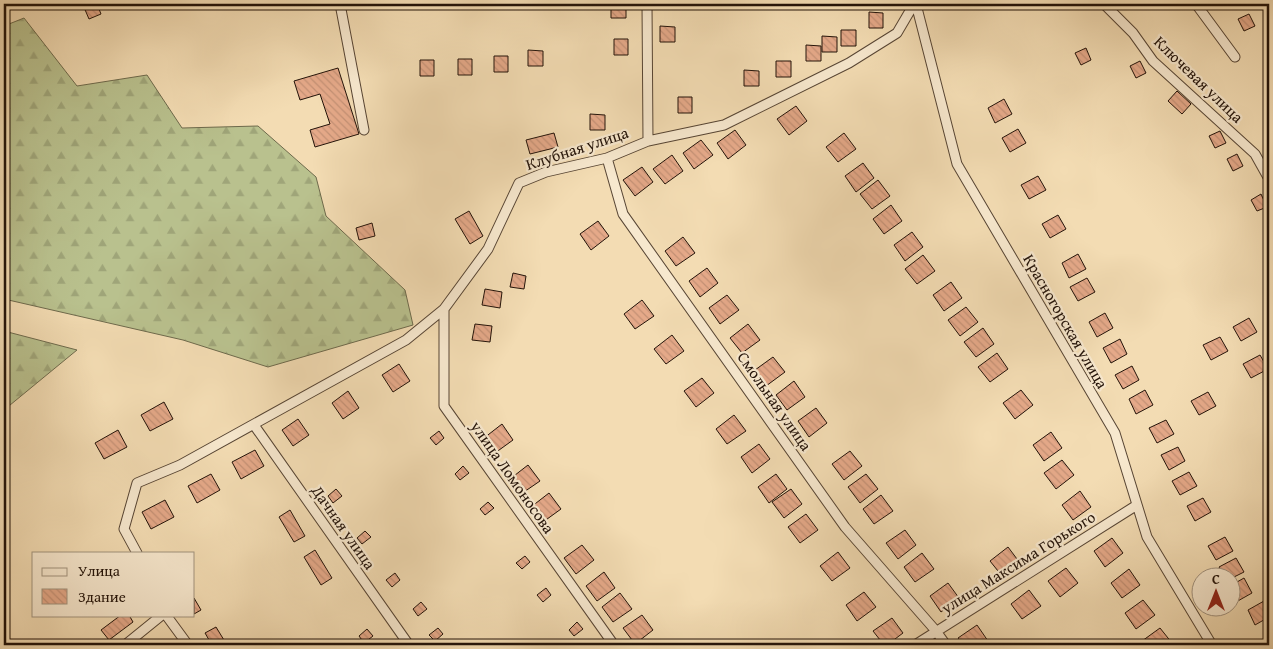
<svg xmlns="http://www.w3.org/2000/svg" width="1273" height="649" font-family="'Gentium Book Plus',serif">
	<style>
		.forest { fill: url(#forest-firs); stroke: #6e6a4c }
		.building { fill: url(#building-back-hatch); stroke: #231309 }
		.lines { fill: none; stroke-linecap: round; stroke-linejoin: round }
		.minor-casing { stroke: #574534; stroke-width: 11 }
		.minor { stroke: #f7e8ce; stroke-width: 9 }
		.labels { text-anchor: middle; stroke-width: 4.5; stroke-linejoin: round; paint-order: stroke }
		.street-label { font-size: 16px; fill: #231309; stroke: #f7e8ce }
	</style>
	<defs>
		<pattern id="forest-firs" width="22" height="20" patternUnits="userSpaceOnUse" patternTransform="scale(1.25)"><rect width="22" height="20" fill="#b9c18e"/><path d="M5 1l3.5 6h-7zM16 11l3.5 6h-7z" fill="#9fa579"/></pattern>
		<pattern id="building-back-hatch" width="6" height="6" patternUnits="userSpaceOnUse" patternTransform="scale(1.25)"><rect width="6" height="6" fill="#e5a989"/><path d="M-1 5l2 2M0 0l6 6M5-1l2 2" fill="none" stroke="#c49175"/></pattern>
	</defs>
	<rect width="100%" height="100%" fill="#f3dcb3"/>
	<filter id="stains"><feTurbulence type="fractalNoise" baseFrequency=".004" numOctaves="4"/><feColorMatrix values="0 0 0 0 .2 0 0 0 0 .09 0 0 0 0 .02 0 0 0 .5 -.17"/></filter>
	<radialGradient id="worn" r=".72"><stop offset=".6" stop-color="#630" stop-opacity="0"/><stop offset="1" stop-color="#630" stop-opacity=".3"/></radialGradient>
	<path class="forest" d="M24,18L77,86L147,75L182,128L258,126L316,177L326,216L405,290L413,325L268,367L183,340L4,299V26Z
		M4,331L77,350L4,410Z"/>
	<path class="building" d="M86,4H97L101,14L89,19L83,5Z
		M611,4H626V18H611Z
		M657,4H671V8H657Z
		M869,12L883,13V28H869Z
		M1249,14L1255,26L1244,31L1238,19Z
		M660,26L675,27V42H660Z
		M841,30H856V46H841Z
		M822,36L837,37V52H822Z
		M614,39H628V55H614Z
		M806,45L821,46V61H806Z
		M1086,48L1091,60L1081,65L1075,53Z
		M528,50L543,51V66H528Z
		M494,56H508V72H494Z
		M458,59H472V75H458Z
		M420,60H434V76H420Z
		M776,61H791V77H776Z
		M1140,61L1146,73L1136,78L1130,66Z
		M338,68L359,134L315,147L310,130L330,124L320,94L300,100L294,81Z
		M744,70L759,71V86H744Z
		M1177,91L1191,104L1182,114L1168,101Z
		M678,97H692V113H678Z
		M1004,99L1012,114L995,123L988,108Z
		M796,106L807,121L789,135L777,119Z
		M590,114L605,115V130H590Z
		M1018,129L1026,143L1010,152L1002,138Z
		M735,130L746,145L728,159L717,143Z
		M1220,131L1226,143L1215,148L1209,136Z
		M554,133L558,147L530,154L526,140Z
		M844,133L856,149L838,162L826,147Z
		M701,140L713,155L694,169L683,153Z
		M1237,154L1243,166L1233,171L1227,159Z
		M672,155L683,171L665,184L653,169Z
		M863,163L874,178L856,192L845,176Z
		M642,167L653,182L635,196L623,180Z
		M1038,176L1046,190L1029,199L1021,185Z
		M878,180L890,196L872,209L860,194Z
		M1261,194L1267,207L1257,211L1251,200Z
		M891,205L902,221L884,234L873,219Z
		M469,211L483,236L470,244L455,219Z
		M1058,215L1066,229L1050,238L1042,224Z
		M598,221L609,236L591,250L580,234Z
		M372,223L375,236L359,240L356,228Z
		M912,232L923,247L905,261L894,245Z
		M683,237L695,253L676,266L665,251Z
		M1078,254L1086,269L1069,278L1062,263Z
		M923,255L935,271L917,284L905,269Z
		M707,268L718,283L700,297L689,281Z
		M513,273L526,276L524,289L510,287Z
		M1087,278L1095,292L1078,301L1070,287Z
		M951,282L962,298L944,311L933,295Z
		M485,289L502,292L500,308L482,305Z
		M727,295L739,310L720,324L709,308Z
		M642,300L654,316L635,329L624,314Z
		M966,307L978,322L960,336L948,320Z
		M1105,313L1113,328L1097,337L1089,322Z
		M1249,318L1257,332L1241,341L1233,327Z
		M475,324L492,326L490,342L472,340Z
		M748,324L760,340L742,353L730,338Z
		M983,328L994,344L976,357L964,342Z
		M672,335L684,351L666,364L654,349Z
		M1220,337L1228,351L1211,360L1203,345Z
		M1120,339L1127,354L1111,363L1103,348Z
		M997,353L1008,369L990,382L978,367Z
		M1260,355L1268,369L1251,378L1243,364Z
		M773,357L785,372L766,386L755,370Z
		M399,364L410,381L393,392L382,375Z
		M1132,366L1139,380L1123,389L1115,375Z
		M702,378L714,393L696,407L684,391Z
		M794,381L805,397L787,410L776,395Z
		M1021,390L1033,405L1015,419L1003,403Z
		M1145,390L1153,405L1136,414L1129,399Z
		M348,391L359,408L343,419L332,403Z
		M1208,392L1216,406L1199,415L1191,401Z
		M164,402L173,419L150,431L141,415Z
		M816,408L827,423L809,437L798,421Z
		M734,415L746,431L727,444L716,429Z
		M298,419L309,435L293,446L282,430Z
		M1166,420L1174,434L1157,443L1149,428Z
		M502,424L513,440L495,453L484,438Z
		M118,430L127,447L104,459L95,443Z
		M439,431L444,438L436,445L430,438Z
		M1051,432L1062,448L1044,461L1033,445Z
		M759,444L770,459L752,473L741,457Z
		M1178,447L1185,461L1169,470L1161,455Z
		M255,450L264,466L241,479L232,462Z
		M850,451L862,466L844,480L832,464Z
		M1062,460L1074,475L1056,489L1044,473Z
		M528,465L540,481L521,494L510,479Z
		M463,466L469,473L460,480L455,474Z
		M1189,472L1197,486L1180,495L1172,481Z
		M211,474L220,490L197,503L188,486Z
		M776,474L787,489L769,503L758,487Z
		M866,474L878,489L860,503L848,487Z
		M336,489L342,496L333,503L328,496Z
		M791,489L802,504L784,518L772,502Z
		M1080,491L1091,507L1073,520L1062,505Z
		M549,493L561,509L543,522L531,507Z
		M881,495L893,511L874,524L863,509Z
		M1203,498L1211,512L1195,521L1187,506Z
		M165,500L174,517L151,529L142,512Z
		M488,502L494,508L485,515L480,509Z
		M290,510L305,536L294,542L279,517Z
		M806,514L818,530L800,543L788,527Z
		M905,530L916,545L898,559L886,543Z
		M365,531L371,537L362,544L357,538Z
		M1225,537L1233,551L1216,560L1208,546Z
		M1112,538L1123,553L1105,567L1094,551Z
		M582,545L594,560L576,574L564,558Z
		M1008,547L1020,563L1002,576L990,561Z
		M315,550L332,578L321,585L304,557Z
		M838,552L850,568L832,581L820,566Z
		M922,553L934,569L915,582L904,567Z
		M525,556L530,562L522,569L516,563Z
		M1236,558L1244,572L1230,579V576H1224L1219,567Z
		M1066,568L1078,583L1060,597L1048,581Z
		M1129,569L1140,585L1122,598L1111,583Z
		M604,572L615,588L597,601L586,586Z
		M395,573L400,580L392,587L386,580Z
		M1244,578L1252,593L1236,602L1230,592V586Z
		M948,583L959,598L941,612L930,596Z
		M546,588L551,595L543,602L537,595Z
		M1029,590L1041,606L1022,619L1011,604Z
		M864,592L876,607L857,621L846,605Z
		M620,593L632,609L613,622L602,607Z
		M194,598L201,610L194,614Z
		M1143,600L1155,615L1136,629L1125,613Z
		M1264,601L1269,611V617L1255,625L1248,610Z
		M421,602L427,609L418,616L413,609Z
		M121,615H129L133,622L109,640L101,630Z
		M642,615L653,630L635,644L623,628Z
		M892,618L903,633L887,645H884L873,631Z
		M577,622L583,629L574,636L569,630Z
		M977,625L988,641L982,645H964L958,638Z
		M216,627L227,645H212L205,633Z
		M438,628L443,634L435,641L429,635Z
		M1160,628L1172,643L1169,645H1145L1142,641Z
		M367,629L373,636L364,643L359,636Z
		M589,640L593,645H582Z"/>
	<g class="lines">
		<g class="minor-casing">
			<path id="minor" d="M340,4L364,130
				M647,4L648,141
				M916,4L957,164L1115,433L1147,537L1212,645
				M1104,4L1133,33L1153,61L1255,154L1269,179
				M1196,4L1235,57
				M607,158L623,214L845,527L936,631L946,645
				M444,309V406L614,645
				M254,425L409,645
				M137,553L124,529L137,483L180,465L406,340L444,309L488,249L519,183L546,172L607,158L648,141L724,125L849,63L897,33L914,4
				M166,615L188,645
				M125,645L162,615
				M915,645L1137,505"/>
		</g>
		<use href="#minor" class="minor"/>
	</g>
	<g class="labels">
		<g class="street-label">
			<text transform="translate(1199 79) rotate(44)" y="6">Ключевая улица</text>
			<text transform="translate(577 148) rotate(-18)" y="6">Клубная улица</text>
			<text transform="translate(1066 321) rotate(60)" y="6">Красногорская улица</text>
			<text transform="translate(775 401) rotate(55)" y="6">Смольная улица</text>
			<text transform="translate(513 477) rotate(55)" y="6">улица Ломоносова</text>
			<text transform="translate(344 527) rotate(55)" y="6">Дачная улица</text>
			<text transform="translate(1018 562) rotate(-32)" y="6">улица Максима Горького</text>
		</g>
	</g>
	<rect width="1273" height="649" fill="none" stroke="#f3dcb3" stroke-width="20"/>
	<rect x="5" y="5" width="1263" height="639" fill="none" stroke="#231309" stroke-width="2.5"/>
	<rect x="10" y="10" width="1253" height="629" fill="none" stroke="#231309"/>
	<rect x="32" y="552" width="162" height="65" fill="#f7e8ce" stroke="#a2937f"/>
	<rect x="42" y="568" width="25" height="8" fill="#f7e8ce" stroke="#a2937f"/>
	<text x="78" y="576" font-size="15" fill="#231309">Улица</text>
	<rect x="42" y="589" width="25" height="15" fill="url(#building-back-hatch)" stroke="#a2937f"/>
	<text x="78" y="602" font-size="15" fill="#231309">Здание</text>
	<g transform="translate(1216 592)"><circle r="24" fill="#f7e8ce" stroke="#a2937f"/>
	<path d="M0-4L9 19L0 12L-9 19Z" fill="#8f2418"/>
	<text y="-8" font-size="14" font-weight="bold" text-anchor="middle" fill="#231309">С</text>
	</g>
	<rect width="100%" height="100%" filter="url(#stains)"/>
	<rect width="100%" height="100%" fill="url(#worn)"/>
</svg>
